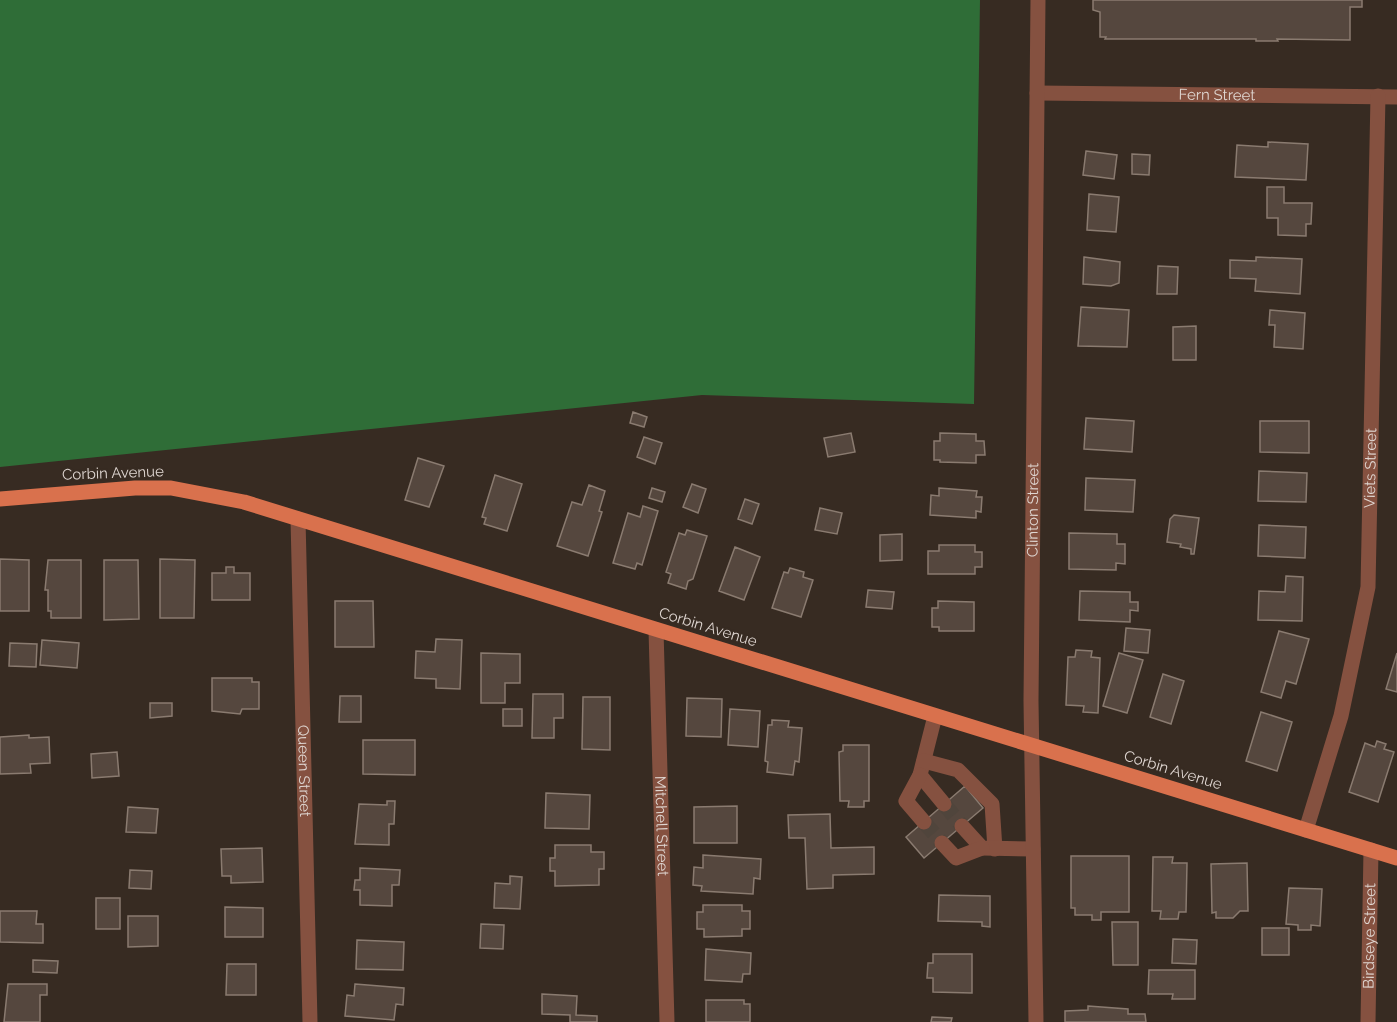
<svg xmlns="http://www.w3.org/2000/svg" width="1397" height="1022" font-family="Raleway,sans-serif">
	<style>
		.forest { fill: #2f6d37 }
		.building { fill: #55473e; stroke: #8a7b70; stroke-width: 1.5 }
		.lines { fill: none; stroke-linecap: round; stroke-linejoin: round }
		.minor-tunnel { stroke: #50453c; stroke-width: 15; stroke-dasharray: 15 8; stroke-linecap: butt }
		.minor { stroke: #855140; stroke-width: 15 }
		.major { stroke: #d9714d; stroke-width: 15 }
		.labels { text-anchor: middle; stroke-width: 4.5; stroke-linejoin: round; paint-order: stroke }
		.street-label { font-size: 15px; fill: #dfd6d1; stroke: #372b22 }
	</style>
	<rect width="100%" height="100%" fill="#372b22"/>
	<path class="forest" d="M0,0H980L974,404L702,395L0,467Z"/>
	<path class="building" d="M1093,0H1362V7H1350V40L1277,39L1278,41H1256V39H1105L1106,37H1100V12L1093,10Z
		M1268,142L1308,144L1306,180L1235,177L1237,145L1268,147Z
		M1086,151L1117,155L1114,179L1083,175Z
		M1132,154L1150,155L1149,175L1132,174Z
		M1267,187H1284V203H1312L1311,224H1306V236L1278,235V218H1267Z
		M1089,194L1119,197L1116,232L1087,230Z
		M1084,257L1120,262L1119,283L1111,286L1083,284Z
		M1256,257L1302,259L1300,294L1255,291L1256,279L1230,278V260L1256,261Z
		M1158,266L1178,267L1177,294H1157Z
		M1081,307L1129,310L1127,347L1078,346Z
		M1270,310L1305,313L1303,349L1274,347L1275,325H1269Z
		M1196,326V360H1173V327Z
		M633,412L647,417L644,427L630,423Z
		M1086,418L1134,421L1132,452L1084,449Z
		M1260,421H1309V453L1260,452Z
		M851,433L855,452L828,457L824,438Z
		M940,433L976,434V441H984L985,455H976V463L940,462V460H934V441H940Z
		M644,437L662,443L655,464L637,457Z
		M418,458L444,466L429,507L405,500Z
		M1259,471L1307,473L1306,502L1258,501Z
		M495,475L522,484L507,531L484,524L486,518L482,517Z
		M1086,478L1135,480L1133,512L1085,510Z
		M692,484L706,489L698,513L683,507Z
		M589,485L605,491L599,511L602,512L588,556L557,546L572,502L582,505Z
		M652,488L665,492L662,502L649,498Z
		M939,488L977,491L976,497H982L981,512L976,511V518L930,515L931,495L939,496Z
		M745,499L759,504L752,524L738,519Z
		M643,506L658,511L642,565L637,563L635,569L613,563L628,513L640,517Z
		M820,508L842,513L837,534L815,530Z
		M1174,515L1199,518L1194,554H1191V549L1180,547L1181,544L1167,542L1170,519Z
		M1259,525L1306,527L1305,558L1258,556Z
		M687,530L707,536L693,579L688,581L686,589L668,583L671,574L666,572L679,533L685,535Z
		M1069,533L1117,534V544H1125V564L1116,563V570L1069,569Z
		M902,534V560L880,561V535Z
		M939,545H975V552H982V567H975V574H928V551H939Z
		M735,547L760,557L744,600L719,591Z
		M0,559L29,560V611H0Z
		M160,559L195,560L194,618H160Z
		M48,560H81V618H51V611H48V590H45Z
		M104,560H138L139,619L104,620Z
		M226,567H234V573H250V600H212V573H226Z
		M790,568L804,572L803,577L813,580L801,617L772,608L784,572L788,573Z
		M1286,576L1303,577L1302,621L1258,620L1259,591L1285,592Z
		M868,590L894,592L892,609L866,607Z
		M1080,591L1130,592V602H1138V611L1130,610V622L1079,620Z
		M335,601H373L374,647H335Z
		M938,601L974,602V631H939V627H932V608H938Z
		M1126,628L1150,630L1148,653L1124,651Z
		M1279,631L1309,639L1296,684L1286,681L1281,698L1261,692Z
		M436,639L462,640L460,689L436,688V679L415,678L416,651L435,652Z
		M42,640L79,643L77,668L40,665Z
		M10,643L37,644L36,667L9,666Z
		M1076,650L1092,651L1091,657L1100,658L1098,713L1083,712L1084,706L1066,705L1068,657H1075Z
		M481,653L520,654V683H505V703H481Z
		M1119,653L1143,660L1127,713L1103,706Z
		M1397,653V692L1386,689Z
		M1163,674L1184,681L1171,724L1150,717Z
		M212,678H252V682H259V709H242L240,714L212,711Z
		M533,694H563V718H554V738H532Z
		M340,696H361V722H339Z
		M583,697H610V750L582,749Z
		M687,698L722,699L721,737L686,736Z
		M150,703H172V716L150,718Z
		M503,709H522V726H503Z
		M730,709L760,711L758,747L728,745Z
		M1261,712L1292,722L1277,771L1246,761Z
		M772,720L789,721L788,727L802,728L799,762L795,761L793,775L767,772L768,762L765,761L768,725H772Z
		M29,735V738L49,737L50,763L30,764L31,773L0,774V737Z
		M363,740H415V775L363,774Z
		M1377,741L1386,744L1384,749L1394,752L1378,802L1349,792L1365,743L1375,747Z
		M843,745H869V801H864V807H848L849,801H840L839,752L843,751Z
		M117,752L119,776L92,778L91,754Z
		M965,786L983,808L924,858L906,837Z
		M546,793L590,795L589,829L545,828Z
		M387,801H395L394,824H389V845L355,844L359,804L387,805Z
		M737,806V843H694V807Z
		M128,807L158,809L156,833L126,832Z
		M830,814L831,848L874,847V874L833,875V888L807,889L805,838H789L788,815Z
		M555,845H591V852H604V869H599V885L555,886V871H550V858H555Z
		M262,848L263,882L231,883V876H222L221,849Z
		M703,855L761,859L760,879L754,878L753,894L701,891L702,886L693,885L694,867L703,868Z
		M1071,856H1129V912H1101V920H1092V915H1075V908H1071Z
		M1153,857H1173L1172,863H1187L1186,912H1179L1178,919H1160L1161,911H1152Z
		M1247,863L1248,911H1240L1233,918H1216V912L1212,913L1211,864Z
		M360,868L400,870L399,885H392V906L360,905V890H354L355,880H360Z
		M130,870L152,871L151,889L129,888Z
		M510,876L522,877L520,909L494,908L495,883L510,884Z
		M1289,888L1322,889L1320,926L1311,925V930H1298V925L1286,924Z
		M939,895L990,896V927L982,926V922L938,921Z
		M96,898H120V929H96Z
		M703,905H742V911H750V929H742V936L704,937V929H697V912H703Z
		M225,907L263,908V937H225Z
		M0,911H37L36,924H43V943L0,942Z
		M128,916H158V946L128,947Z
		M1112,922H1138V965H1113Z
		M481,924L504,925L503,949L480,948Z
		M1262,928H1289V955H1262Z
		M1173,939L1197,940L1196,964L1172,963Z
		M357,940L404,942L403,970L356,969Z
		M706,949L751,953L750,974H743L742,982L705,980Z
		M933,954H972V993L933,992V978H927L928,963H933Z
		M33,960L58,961L57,973L33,972Z
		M227,964H256V995H226Z
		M1149,970H1195V999H1172L1173,994H1148Z
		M8,984H47V995H40V1022H4Z
		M355,984L404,988L403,1005L396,1004L394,1020L345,1016L347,995L354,996Z
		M542,994L577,996L576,1015L597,1016V1022H570V1015L542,1014Z
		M706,1000H744V1004H750V1022H706Z
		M1088,1006L1128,1009V1014H1145L1146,1022H1065V1011L1088,1010Z
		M932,1017L952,1018L951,1022H931Z"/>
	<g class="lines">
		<path class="minor-tunnel" d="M944,804L962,826
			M924,822L942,843"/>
		<g class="minor">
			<path id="s1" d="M1037,93L1397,97"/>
			<path id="s2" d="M298,519L310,1022"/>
			<path id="s3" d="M656,630L667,1022"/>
			<path d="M935,716L920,775L944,804"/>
			<path d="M924,761L958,770L992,804L995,849"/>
			<path d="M920,775L906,801L924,822"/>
			<path d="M962,826L982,848L1033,849"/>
			<path id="s4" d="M1306,830L1341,716L1368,587L1378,96"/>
			<path d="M942,843L956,858L982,848"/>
			<path id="s5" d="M1036,1022L1031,701L1038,0"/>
			<path id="s6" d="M1368,1022L1371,850"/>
		</g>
		<path class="major" d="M0,499L135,488H171L244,502L1397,858"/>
	</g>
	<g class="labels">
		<g class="street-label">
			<text dy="5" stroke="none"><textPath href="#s1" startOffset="180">Fern Street</textPath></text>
			<text dy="5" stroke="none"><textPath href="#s4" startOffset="370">Viets Street</textPath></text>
			<text transform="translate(113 473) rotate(-2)" y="5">Corbin Avenue</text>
			<text dy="5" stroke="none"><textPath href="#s5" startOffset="512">Clinton Street</textPath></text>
			<text transform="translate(708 627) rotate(17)" y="5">Corbin Avenue</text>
			<text dy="5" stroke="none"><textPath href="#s2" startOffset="252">Queen Street</textPath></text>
			<text transform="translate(1173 770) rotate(17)" y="5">Corbin Avenue</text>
			<text dy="5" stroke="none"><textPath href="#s3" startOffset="196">Mitchell Street</textPath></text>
			<text dy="5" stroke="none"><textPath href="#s6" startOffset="86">Birdseye Street</textPath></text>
		</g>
	</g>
</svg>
